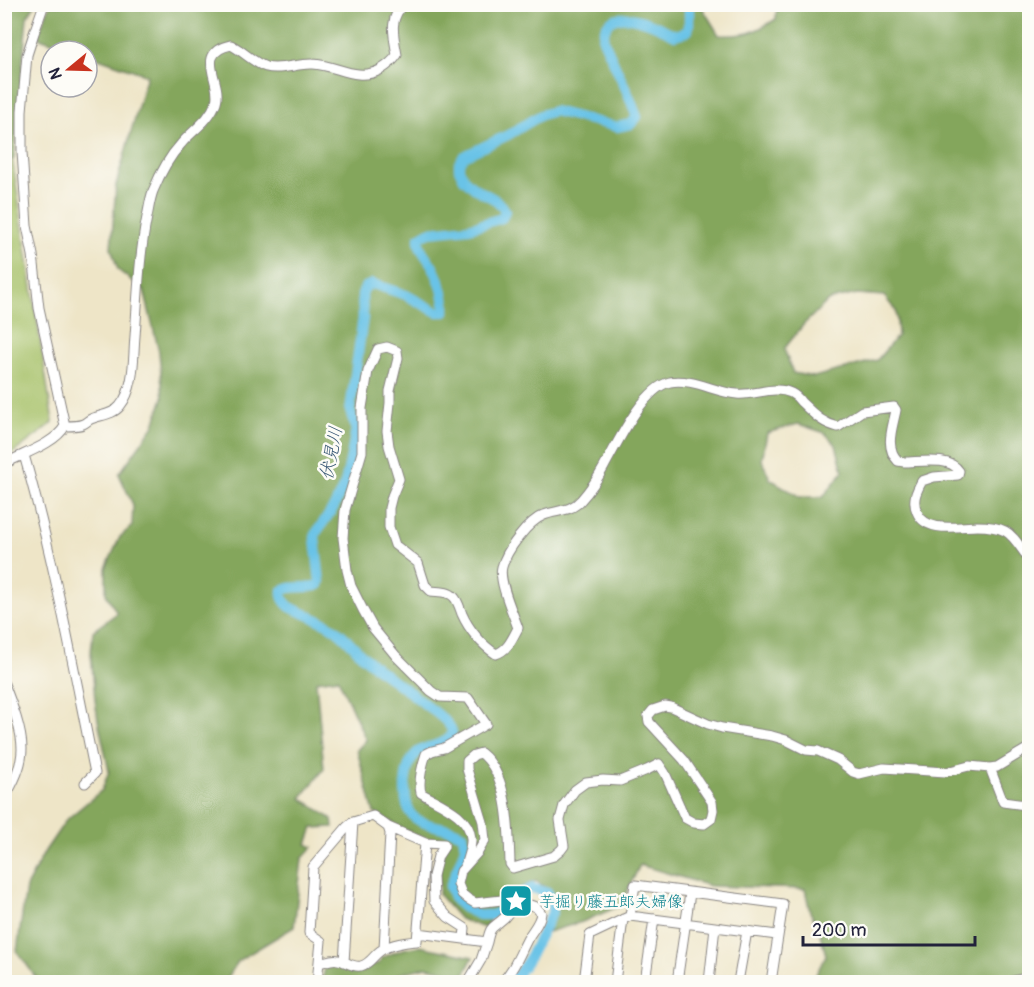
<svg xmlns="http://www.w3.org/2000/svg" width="1034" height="987" font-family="Pangolin,'Klee One',sans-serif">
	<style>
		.green { fill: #a5c066; stroke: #647150; stroke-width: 1.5 }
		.forest { fill: #84a65b; stroke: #53644b; stroke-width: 1.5; fill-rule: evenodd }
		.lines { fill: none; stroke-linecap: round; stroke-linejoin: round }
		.river { stroke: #69c3e7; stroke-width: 10 }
		.minor-casing { stroke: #888481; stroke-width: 11 }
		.minor { stroke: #fff; stroke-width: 9 }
		.labels { text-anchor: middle; stroke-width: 5; stroke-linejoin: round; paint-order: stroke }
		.culture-label { font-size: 16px; fill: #0d838f; stroke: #fdfcf7; text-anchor: start }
		.water-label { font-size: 18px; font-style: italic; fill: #3b5a77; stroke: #fdfcf7 }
	</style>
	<rect width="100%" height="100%" fill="#fdfcf7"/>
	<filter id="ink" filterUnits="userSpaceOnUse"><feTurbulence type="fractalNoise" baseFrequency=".0167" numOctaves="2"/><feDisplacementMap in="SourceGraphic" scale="12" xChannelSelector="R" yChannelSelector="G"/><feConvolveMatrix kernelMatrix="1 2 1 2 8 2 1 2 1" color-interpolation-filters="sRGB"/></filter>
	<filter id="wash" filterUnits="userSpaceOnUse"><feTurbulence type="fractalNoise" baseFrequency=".008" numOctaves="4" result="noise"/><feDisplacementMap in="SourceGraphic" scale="24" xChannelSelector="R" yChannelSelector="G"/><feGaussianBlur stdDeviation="1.35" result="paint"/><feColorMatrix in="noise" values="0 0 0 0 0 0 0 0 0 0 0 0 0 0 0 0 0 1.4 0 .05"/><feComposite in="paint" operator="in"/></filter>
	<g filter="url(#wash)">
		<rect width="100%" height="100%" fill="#eee5c7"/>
		<path class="green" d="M12,158L53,423L5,459L4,159Z"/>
		<path class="forest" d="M700,4L719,35C745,36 754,33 776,19L777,5H1029V982H812L826,955L818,927L810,912L805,889L710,886L640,865L620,906L582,922L548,932L558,897L536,881L503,896L485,928L460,919L439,895L440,861L448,842L416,835L374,813L357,750L366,740L338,678L316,681L324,769L301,798L332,819L333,827L313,828L307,844L313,847L302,859L294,927L239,960L226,980L227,982H39L17,951L26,887L45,851L66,820L102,790L109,771L98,720L95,700L91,653L93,631L117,613L106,594V568L120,537L132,526L133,505L119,474L154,425L163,398L159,352L144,290L118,270L111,248L116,185L147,75L87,54V51H78L37,37L50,5ZM857,294L884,296L896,311L898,335L877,360L814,377L793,373L784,349L804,324L829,300ZM798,424L825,433L836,445L843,471L823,497H800L770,479L762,460L767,433Z
			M4,5H35L27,17L14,159L5,161Z
			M419,946L473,957L464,975L426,967L399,974L386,982H322L325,967L337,961L355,969L380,963L381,958L403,949Z"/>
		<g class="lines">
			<path class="river" d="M512,982L528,960L552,913V900L548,893L532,888L510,898L499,911L492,915H479L464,908L455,900L450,887L465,848L463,835C448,824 414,829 408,808C403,793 404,763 418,752C426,746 452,744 452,732C452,724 434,711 427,706C407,689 385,676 365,658C354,648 345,635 332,627C319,619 304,614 290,607C285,603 281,597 282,591C293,584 307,590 319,585L320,582L315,538L316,533L334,507L345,483L352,452L356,428L350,411L363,318L362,294L365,287L372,284L379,286L406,295L437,312H445C446,298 440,281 434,269C429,258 418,250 419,238L429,232L469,228L502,218L505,211L503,207L496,200L474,188L464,179L459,169V163L464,156L508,135L541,115L554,111L617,127L631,124L637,117L629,96L603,39C605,0 654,24 675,35L688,31L689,25V4"/>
		</g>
	</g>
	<g filter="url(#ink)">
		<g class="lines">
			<g class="minor-casing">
				<path id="minor" d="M65,426C70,426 79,426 83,424C86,423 88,420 91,419C100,415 113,415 120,406C135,388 133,358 135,336C138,296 139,256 147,217C149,208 150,199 153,191C160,174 169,157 181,144C193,130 210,120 216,102C223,82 193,53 231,45C243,51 254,63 266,67C281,71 298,63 313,64C337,65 356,82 380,70C387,66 393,61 397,55C394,37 388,18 404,4
					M24,455C54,559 73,666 95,773L85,783
					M4,464C22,454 55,444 65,426L39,308L33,255L27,226L22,152V111L27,55L34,33L44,4
					M4,684C11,702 22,729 22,749C22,766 13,784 4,798
					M990,768L1003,802L1025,805L1030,803
					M425,843L444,844V847L438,856L433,876L434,901L448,917L465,928L464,939
					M465,866C467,858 472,847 471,838C469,814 439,804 421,793C418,781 422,766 426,754L432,751L444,748L486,724L468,698L440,697L431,691L396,656L373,628L363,610L351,586L347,570L343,538L345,510L362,452V408L368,371L378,349L387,347L397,351L398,358L390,391V403L387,431L389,446L399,479L392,496L389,508V527L395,545L418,563L425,585L431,591C438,592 449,591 454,597C458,601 460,609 462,614C469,630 482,645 496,654C508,650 512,639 518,628C513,613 498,581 502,567C506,551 528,521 544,515C557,510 571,512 581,500C590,490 598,478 604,467C617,444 643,388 670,382C693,378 714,392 737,394C754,396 774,385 791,393C795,395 799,399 801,402C813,413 821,423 838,427L862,411L894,407L896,410C893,427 884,447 898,461L904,462C920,462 950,456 959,471L958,475L934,477L922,481C916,492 912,500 917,512C926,534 959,526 977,526C986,526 997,527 1005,531C1015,536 1022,551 1030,560
					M630,916L635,885L783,904L771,982
					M418,933L487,942L481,960L468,982
					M487,942C491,924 492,929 504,918C508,914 511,909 514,905
					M384,949L390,833L388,827
					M344,962L353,822
					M317,982L321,941L309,933L313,867L347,827L353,822L373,816L388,827L425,843L417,941C404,942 390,944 380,951C373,956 370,964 361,966C353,968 346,961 338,960C333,958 325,962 319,963
					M502,982C515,968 519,955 528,938C533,929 540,923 541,913L536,907L530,905H514L502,900L475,903L468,899L462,894L458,884L461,871L478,852L485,840L483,822L467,769V761L474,755L481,753C509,775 509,831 510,864L513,868L554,856L561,850L564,846L560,820L564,805L575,790L586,782L603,780L620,781L647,770L659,764L665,773L685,818L694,823L704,824L711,819L713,810L712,802L684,760L649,722L648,716L653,710L665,706L671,707L708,724L722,728L772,736L786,740L806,750L818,751L838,760L853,772L859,774L884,768L946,772L969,766L990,768L997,767L1030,747
					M584,982L590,935L630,916L777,935
					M615,982L623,919
					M645,982L654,919
					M677,982L690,893
					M709,982L715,927
					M738,982L747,931
					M1009,982L1021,979L1030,980"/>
			</g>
			<use href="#minor" class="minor"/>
		</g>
	</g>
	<defs>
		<g id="sight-square" transform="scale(1.725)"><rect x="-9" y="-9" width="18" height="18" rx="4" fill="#0f9aa8" stroke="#fdfcf7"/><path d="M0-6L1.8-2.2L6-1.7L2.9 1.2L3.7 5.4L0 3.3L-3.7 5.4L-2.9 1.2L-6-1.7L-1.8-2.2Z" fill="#fff"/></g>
	</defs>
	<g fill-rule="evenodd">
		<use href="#sight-square" x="516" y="901"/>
	</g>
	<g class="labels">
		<g class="culture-label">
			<text x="539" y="907">芋掘り藤五郎夫婦像</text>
		</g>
		<g class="water-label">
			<text transform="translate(331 453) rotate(-79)" y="6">伏見川</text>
		</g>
	</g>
	<rect width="1034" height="987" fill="none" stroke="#fdfcf7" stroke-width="24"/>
	<g transform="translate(69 69) rotate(251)"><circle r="28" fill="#fdfcf7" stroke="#a5a5ac" stroke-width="1.5"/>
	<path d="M0-4.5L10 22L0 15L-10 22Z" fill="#c8321e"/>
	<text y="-9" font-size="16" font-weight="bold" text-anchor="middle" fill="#22223b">N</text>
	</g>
	<path d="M803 936v9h172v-9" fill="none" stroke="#22223b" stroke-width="3"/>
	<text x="812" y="936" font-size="18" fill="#22223b" stroke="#fdfcf7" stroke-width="4.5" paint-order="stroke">200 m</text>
</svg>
